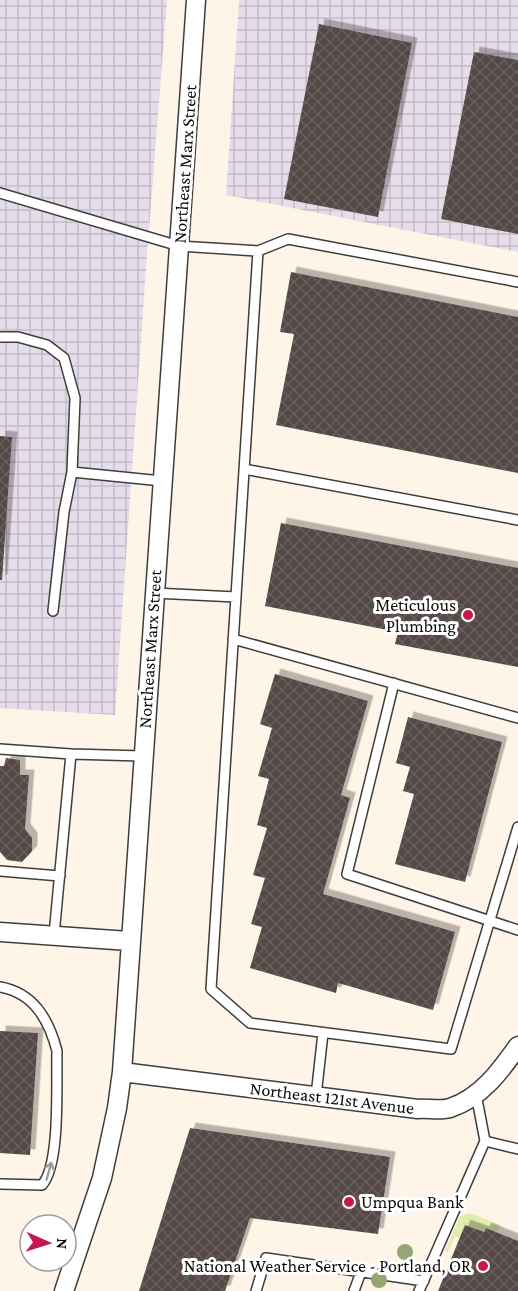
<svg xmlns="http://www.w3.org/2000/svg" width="518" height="1291" font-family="'Crimson Pro',serif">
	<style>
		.industrial { fill: url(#industrial-grid) }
		.garden { fill: #e0edaf }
		.building { fill: url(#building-cross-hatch); filter: url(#shadow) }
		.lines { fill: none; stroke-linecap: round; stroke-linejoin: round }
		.service-casing { stroke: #3e3e3e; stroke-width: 12 }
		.minor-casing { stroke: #3e3e3e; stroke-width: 21 }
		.service { stroke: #fff; stroke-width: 9 }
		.minor { stroke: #fff; stroke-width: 18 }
		.tree { fill: #95a674 }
		.oneway { stroke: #9d9d9d }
		.poi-dot { fill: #c71750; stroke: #fff; stroke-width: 2 }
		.labels { text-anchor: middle; stroke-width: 6; stroke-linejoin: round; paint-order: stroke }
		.street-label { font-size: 18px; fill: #0b0b0b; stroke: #fff }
		.poi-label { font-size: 18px; fill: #0b0b0b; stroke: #fff; text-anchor: end }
	</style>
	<defs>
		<pattern id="industrial-grid" width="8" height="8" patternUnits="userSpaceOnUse" patternTransform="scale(1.5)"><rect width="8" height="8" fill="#e6ddeb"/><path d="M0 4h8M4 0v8" fill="none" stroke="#c4bcc8"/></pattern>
		<pattern id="building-cross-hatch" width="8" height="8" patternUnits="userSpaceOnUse" patternTransform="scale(1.5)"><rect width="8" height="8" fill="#544846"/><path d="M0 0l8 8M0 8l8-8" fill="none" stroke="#685e5c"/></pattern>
		<filter id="shadow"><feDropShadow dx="5.5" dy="-5.5" stdDeviation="0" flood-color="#0004"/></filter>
	</defs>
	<rect width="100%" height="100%" fill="#fff4e8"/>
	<path class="industrial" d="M0,0H167L146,268L115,715L0,708Z
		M239,0H518V252L226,195Z"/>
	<path class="garden" d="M470,1213L500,1225L497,1232L486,1228L484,1232L466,1225L460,1238L455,1237L448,1252L445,1251L460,1216Z"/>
	<path class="building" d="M319,24L412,43L378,217L284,199Z
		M474,52L518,60V234L441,219Z
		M291,272L518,317V473L276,425L294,334L280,332Z
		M0,436L12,437L2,580H0Z
		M281,523L518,568V667L395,644L398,632L265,606Z
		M275,674L368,701L341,795L350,798L323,894L455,932L433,1010L338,983L336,993L250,968L262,927L251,924L265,878L253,875L267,828L257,825L269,779L258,776L272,728L260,724Z
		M408,717L502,742L465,882L395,864L414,794L403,791L410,767L396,763Z
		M6,758L20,760V775H29L25,829L32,838V851L22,862L7,860L0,852V766H4Z
		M0,1031L38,1033L30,1155L0,1153Z
		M190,1128L390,1157L378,1234L250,1218L225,1291H139Z
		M465,1225L484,1232L486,1228L518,1241V1291H438Z"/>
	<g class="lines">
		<g class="service-casing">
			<path id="service" d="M0,193L179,246L258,251L211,989L250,1023L451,1049L518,827
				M258,251L288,239L518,282
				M0,337H18L47,345L64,358L75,398L72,472L162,481
				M244,469L518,520
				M154,593L236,597
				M53,611L64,512L72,472
				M233,639L518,718
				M394,683L347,874L518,930
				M0,749L71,754L142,756
				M0,871L60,876
				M54,935L71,754
				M0,987C34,993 49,1020 57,1051C56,1081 61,1164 42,1185L0,1184
				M316,1096L323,1033
				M485,1141L518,1149
				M256,1291L266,1258L424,1281
				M354,1291L361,1272
				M419,1291L485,1141L476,1094"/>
		</g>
		<g class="minor-casing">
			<path id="minor" d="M0,932L129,941
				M122,1072L418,1109C427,1108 441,1111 450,1108C481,1098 501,1070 518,1046
				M64,1291L102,1178L117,1108L122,1072L196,0"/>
		</g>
		<use href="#service" class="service"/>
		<use href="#minor" class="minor"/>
	</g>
	<g class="tree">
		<circle cx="405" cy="1252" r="8"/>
		<circle cx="379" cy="1280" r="8"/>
	</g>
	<defs><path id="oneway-shaft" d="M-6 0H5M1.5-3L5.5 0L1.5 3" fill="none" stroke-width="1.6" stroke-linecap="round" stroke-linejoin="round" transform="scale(1.5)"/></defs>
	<use class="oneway" href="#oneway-shaft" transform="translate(49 1171) rotate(-74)"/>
	<g class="poi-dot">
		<circle cx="468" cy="615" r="6"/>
		<circle cx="349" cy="1202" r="6"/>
		<circle cx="483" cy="1266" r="6"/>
	</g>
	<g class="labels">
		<g class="street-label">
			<text transform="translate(185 164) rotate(-86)" y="6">Northeast Marx Street</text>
			<text transform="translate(150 649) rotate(-86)" y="6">Northeast Marx Street</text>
			<text transform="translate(332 1098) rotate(7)" y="6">Northeast 121st Avenue</text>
		</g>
		<g class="poi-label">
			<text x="456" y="611">Meticulous<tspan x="456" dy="21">Plumbing</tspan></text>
			<text x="361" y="1208" text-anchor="start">Umpqua Bank</text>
			<text x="471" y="1272">National Weather Service - Portland, OR</text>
		</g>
	</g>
	<g transform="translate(48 1243) rotate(93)"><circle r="28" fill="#ffffff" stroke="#9d9d9d" stroke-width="1.5"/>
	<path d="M0-4.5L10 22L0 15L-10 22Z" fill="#c71750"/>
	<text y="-9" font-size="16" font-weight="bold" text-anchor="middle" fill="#0b0b0b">N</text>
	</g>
</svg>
